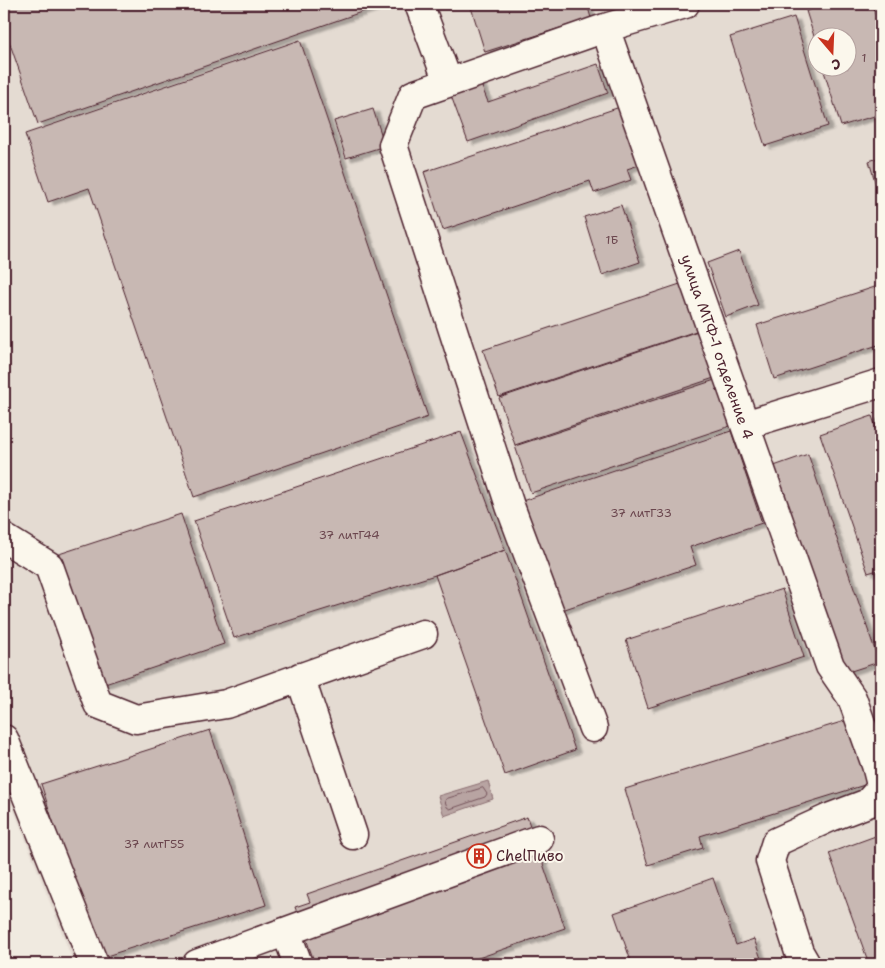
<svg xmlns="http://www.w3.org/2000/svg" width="885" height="968" font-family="'Shantell Sans',sans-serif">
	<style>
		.built { fill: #e4dbd2; fill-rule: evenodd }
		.water { fill: #b8a4a2; stroke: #8c6f72 }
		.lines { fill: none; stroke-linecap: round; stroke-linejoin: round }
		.shore { stroke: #76545b; stroke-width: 1 }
		.building { fill: #c8b8b3; stroke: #4a1f2b; filter: url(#shadow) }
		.minor-casing { stroke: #4a1f2b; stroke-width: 31 }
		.minor { stroke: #fbf7ec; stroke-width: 28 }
		.labels { text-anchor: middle; stroke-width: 4; stroke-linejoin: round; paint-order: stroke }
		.number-label { font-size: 12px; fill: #6a454d }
		.street-label { font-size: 15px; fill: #4a1f2b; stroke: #fbf7ec }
		.poi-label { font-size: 15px; fill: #4a1f2b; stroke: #fbf7ec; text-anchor: start }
	</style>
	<defs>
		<filter id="shadow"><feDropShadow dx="5.5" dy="3" stdDeviation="1" flood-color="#0004"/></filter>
	</defs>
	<rect width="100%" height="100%" fill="#f0eae0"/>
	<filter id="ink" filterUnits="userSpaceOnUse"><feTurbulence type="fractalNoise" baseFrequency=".02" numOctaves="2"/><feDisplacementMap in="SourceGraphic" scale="10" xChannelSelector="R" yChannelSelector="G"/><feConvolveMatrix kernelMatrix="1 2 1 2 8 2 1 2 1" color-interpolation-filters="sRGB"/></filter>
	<g filter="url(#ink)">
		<path class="built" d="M4,4H881V964H74L4,785ZM818,38H848V68H818Z"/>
		<path class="water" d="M488,781L493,799L444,816L438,796Z"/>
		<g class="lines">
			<path class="shore" d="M483,788L487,794L485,797L450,809L447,807L445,801L446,799Z"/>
		</g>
		<path class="building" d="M4,4H372L373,8L38,124L4,27Z
			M470,4H587L591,18L485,52Z
			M831,4H872L881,33V114L841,126L823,68H848V38H818V49L806,11Z
			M794,17L828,126L765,146L730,37Z
			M300,40L428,417L194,497L89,188L48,202L25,134Z
			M598,64L608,93L468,142L450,93L480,82L488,102Z
			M623,106L642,164L627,169L631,180L594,193L590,181L443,230L424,172Z
			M373,109L385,146L346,158L334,121Z
			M881,157V202L869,161Z
			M621,205L640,262L602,275L584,217Z
			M739,251L758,305L726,317L707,263Z
			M683,283L699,330L499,397L483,350Z
			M881,285V344L774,379L757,325Z
			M698,331L714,378L515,445L499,398Z
			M715,380L730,426L531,493L515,446Z
			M872,416L881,442V569L868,573L820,434Z
			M731,431L762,523L690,547L696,565L556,612L519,502Z
			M461,432L505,550L435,575L234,638L194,521Z
			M808,454L879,662L845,673L774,466Z
			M181,514L224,644L99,686L56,555Z
			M505,550L575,750L505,775L435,575Z
			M782,589L804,657L648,708L626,640Z
			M851,719L871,783L700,836L703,848L648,865L625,789Z
			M210,730L266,905L97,959L41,784Z
			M527,817L565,928L461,964H315L295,907L310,902L307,894Z
			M881,834V964H869L829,853Z
			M713,878L736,945L754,939L763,964H632L614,913Z"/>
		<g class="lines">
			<g class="minor-casing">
				<path id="minor" d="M419,4L448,82
					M605,28L830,666L852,698L876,765L881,785
					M745,425L881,383
					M4,538L49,566L98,704L136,719L226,704L423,634
					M300,677L353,835
					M593,728L510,506L393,145L413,95L605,28L685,4
					M4,739L94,964
					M286,932L298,964
					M197,964L539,839
					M806,964L799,952L770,861L776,842L831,817L868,803L881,788"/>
			</g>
			<use href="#minor" class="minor"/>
		</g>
	</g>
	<defs>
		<g id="building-ring" transform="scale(1.25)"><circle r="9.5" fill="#fbf7ec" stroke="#c8321e" stroke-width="1.5"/><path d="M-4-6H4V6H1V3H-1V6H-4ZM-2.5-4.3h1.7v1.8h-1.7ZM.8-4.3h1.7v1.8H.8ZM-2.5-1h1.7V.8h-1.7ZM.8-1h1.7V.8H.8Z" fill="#c8321e"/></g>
	</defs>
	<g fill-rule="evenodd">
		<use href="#building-ring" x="479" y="856"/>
	</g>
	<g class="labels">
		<g class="number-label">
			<text x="864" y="62">1</text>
			<text x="612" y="244">1Б</text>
			<text x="641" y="517">37 литГ33</text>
			<text x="349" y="539">37 литГ44</text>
			<text x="154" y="848">37 литГ55</text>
		</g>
		<g class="street-label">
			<text transform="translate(717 347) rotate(71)" y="5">улица МТФ-1 отделение 4</text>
		</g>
		<g class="poi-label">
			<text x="496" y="861">ChelПиво</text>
		</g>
	</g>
	<rect width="885" height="968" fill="none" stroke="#fbf7ec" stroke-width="20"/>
	<rect x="10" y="10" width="865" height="948" fill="none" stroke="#4a1f2b" stroke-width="2" filter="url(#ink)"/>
	<g transform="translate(832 52) rotate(161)"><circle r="24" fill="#fbf7ec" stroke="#b4a19f"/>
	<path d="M0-4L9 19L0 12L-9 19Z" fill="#c8321e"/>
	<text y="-8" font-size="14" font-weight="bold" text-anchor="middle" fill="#4a1f2b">С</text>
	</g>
</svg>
